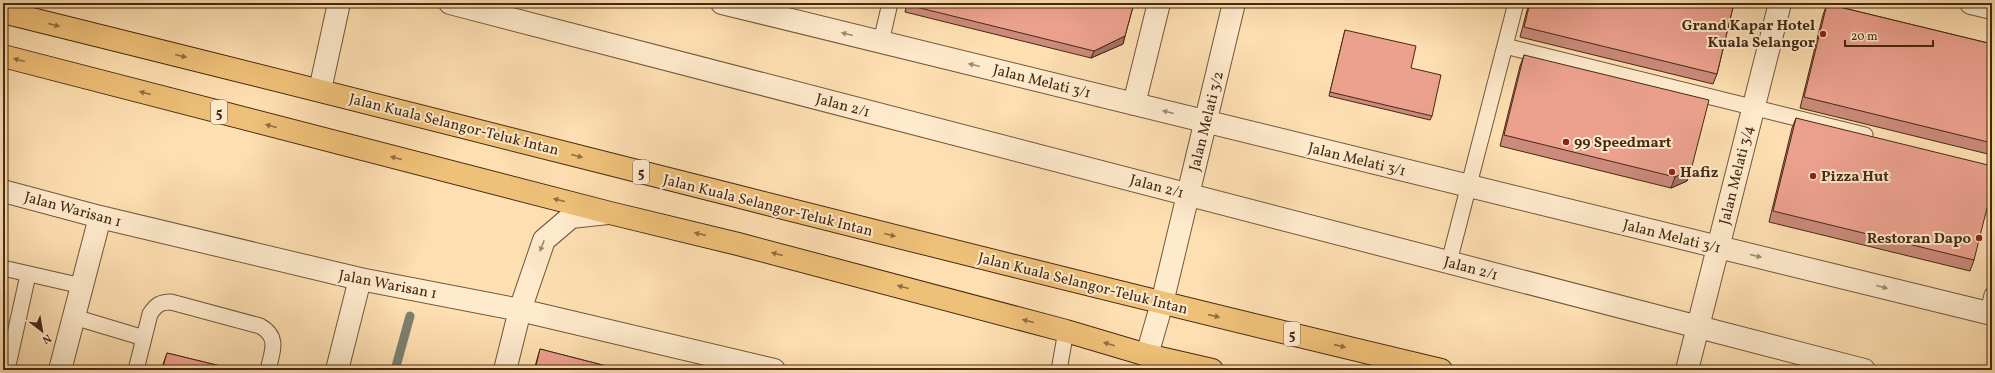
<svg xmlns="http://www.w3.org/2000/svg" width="1995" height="373" font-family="Vollkorn,serif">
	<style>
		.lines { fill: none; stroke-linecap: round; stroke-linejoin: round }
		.stream { stroke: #7c816f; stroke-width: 9 }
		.lane-casing { stroke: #73563a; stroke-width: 17 }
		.street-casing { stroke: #73563a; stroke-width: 24 }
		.highway-casing { stroke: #452912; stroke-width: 24 }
		.lane { stroke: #feeacc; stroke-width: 15 }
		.street { stroke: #feeacc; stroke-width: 22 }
		.highway { stroke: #efc078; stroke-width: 22 }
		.wall { fill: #cb8a7b; stroke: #452912 }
		.shaded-wall { fill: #a57164; stroke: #452912 }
		.building { fill: #eca18f; stroke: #452912 }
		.oneway { fill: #926d40 }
		.oneway2 { fill: #a28a6f }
		.poi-dot { fill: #8f2418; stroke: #feeacc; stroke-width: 1.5 }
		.labels { text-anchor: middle; stroke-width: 4; stroke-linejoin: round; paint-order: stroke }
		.shield { fill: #feeacc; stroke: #7c634a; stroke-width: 1 }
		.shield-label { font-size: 14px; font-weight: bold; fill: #452912 }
		.poi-label { font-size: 15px; font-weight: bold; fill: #452912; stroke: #feeacc; text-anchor: start }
		.street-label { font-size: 15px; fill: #452912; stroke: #feeacc }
	</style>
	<rect width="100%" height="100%" fill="#fedfb1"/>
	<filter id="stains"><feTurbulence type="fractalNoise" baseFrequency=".005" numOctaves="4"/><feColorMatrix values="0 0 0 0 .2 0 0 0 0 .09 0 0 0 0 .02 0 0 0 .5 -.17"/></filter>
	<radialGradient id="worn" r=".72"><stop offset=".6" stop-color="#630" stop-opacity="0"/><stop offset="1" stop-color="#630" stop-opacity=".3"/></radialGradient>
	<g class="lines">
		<path class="stream" d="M395,370L410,316"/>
		<g class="lane-casing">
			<path id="lane" d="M881,42L890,3
				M1505,46L1865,135
				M1449,262L1516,3
				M3,268L82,286
				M1988,313L1992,295
				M74,317L144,338
				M7,370L28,275
				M136,370L150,314C156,305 160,302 171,302L260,326C280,337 272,352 268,370
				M1059,370L1066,331"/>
		</g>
		<g class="street-casing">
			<path id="street" d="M450,3L1864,370
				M722,3L1992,314
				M1971,3L1992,8
				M320,90L339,3
				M1134,104L1159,3
				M3,191L100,217L360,279L520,310L774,370
				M1147,355L1162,303L1234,3
				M60,370L100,217
				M337,370L360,279
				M505,370L520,310L544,240L571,217L608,213
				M1687,370L1780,3"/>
		</g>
		<g class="highway-casing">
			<path id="highway" d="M3,12C483,130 961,256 1441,370
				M3,56L610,213L738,244L1066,331L1147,355L1212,370"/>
		</g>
		<use href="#lane" class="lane"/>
		<use href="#street" class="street"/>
		<use href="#highway" class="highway"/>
	</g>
	<path class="wall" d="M907,3H1134L1125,36L1123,44L1091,58L905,12Z
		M1529,3H1734L1717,74L1713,84L1520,37Z
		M1827,4L1992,44V155L1800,108L1823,15Z
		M1345,30L1411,68L1432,116L1430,120L1329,96Z
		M1524,55L1691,170L1687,181L1671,188L1500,146L1520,66Z
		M1796,118L1974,260L1970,271L1769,222L1792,128Z
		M540,349L622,370H534Z
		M167,353L237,370H161Z"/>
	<path class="shaded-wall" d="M1125,36L1123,44L1091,58L1094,51Z
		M1691,170L1687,181L1671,188L1675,177Z"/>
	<path class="building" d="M908,3H1134L1125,36L1094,51L908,5Z
		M1530,3H1734L1717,74L1524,27Z
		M1827,4L1992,44V143L1804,97Z
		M1345,30L1416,46L1411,68L1441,75L1432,116L1330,92Z
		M1524,55L1709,100L1691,170L1675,177L1504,135Z
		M1796,118L1992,166V188L1974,260L1773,211Z
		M3,276L7,277L3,294Z
		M540,349L622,370H535Z
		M167,353L237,370H162Z"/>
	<defs><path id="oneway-solid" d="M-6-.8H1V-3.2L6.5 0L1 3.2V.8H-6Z"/></defs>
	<g class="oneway">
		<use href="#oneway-solid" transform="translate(54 25) rotate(14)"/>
		<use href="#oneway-solid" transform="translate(181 56) rotate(14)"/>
		<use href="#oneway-solid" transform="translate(19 60) rotate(-165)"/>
		<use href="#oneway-solid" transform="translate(145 93) rotate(-165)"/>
		<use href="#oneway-solid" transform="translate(271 126) rotate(-165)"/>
		<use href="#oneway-solid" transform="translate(577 156) rotate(14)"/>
		<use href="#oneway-solid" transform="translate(396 158) rotate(-165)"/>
		<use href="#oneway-solid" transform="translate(559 200) rotate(-166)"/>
		<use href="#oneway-solid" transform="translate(700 234) rotate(-167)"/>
		<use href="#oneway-solid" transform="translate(890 235) rotate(14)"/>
		<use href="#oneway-solid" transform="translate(777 254) rotate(-165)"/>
		<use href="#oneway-solid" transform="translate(903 287) rotate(-165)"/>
		<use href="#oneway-solid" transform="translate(1214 316) rotate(13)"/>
		<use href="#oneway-solid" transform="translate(1028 321) rotate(-165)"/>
		<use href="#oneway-solid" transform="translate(1109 344) rotate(-164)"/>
		<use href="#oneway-solid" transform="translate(1340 346) rotate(13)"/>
	</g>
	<g class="oneway2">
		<use href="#oneway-solid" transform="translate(847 34) rotate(-166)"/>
		<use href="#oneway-solid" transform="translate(974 65) rotate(-166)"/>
		<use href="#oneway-solid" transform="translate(1168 112) rotate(-166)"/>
		<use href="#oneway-solid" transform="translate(542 246) rotate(111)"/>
		<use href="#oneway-solid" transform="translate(1756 256) rotate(14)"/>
		<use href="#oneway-solid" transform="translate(1882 287) rotate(14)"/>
	</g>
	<g class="poi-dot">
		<circle cx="1823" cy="34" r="4"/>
		<circle cx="1566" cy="142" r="4"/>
		<circle cx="1672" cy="172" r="4"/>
		<circle cx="1813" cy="176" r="4"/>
		<circle cx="1979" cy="238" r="4"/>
	</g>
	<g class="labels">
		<g class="shield">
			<rect x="211" y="100" width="16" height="24" rx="3"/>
			<rect x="633" y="160" width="16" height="24" rx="3"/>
			<rect x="1284" y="322" width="16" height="24" rx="3"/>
		</g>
		<g class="shield-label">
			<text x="219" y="117">5</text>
			<text x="641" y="177">5</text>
			<text x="1292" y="339">5</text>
		</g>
		<g class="poi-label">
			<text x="1815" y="30" text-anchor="end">Grand Kapar Hotel<tspan x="1815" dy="17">Kuala Selangor</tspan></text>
			<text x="1574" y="147">99 Speedmart</text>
			<text x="1680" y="177">Hafiz</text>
			<text x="1821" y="181">Pizza Hut</text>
			<text x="1971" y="243" text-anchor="end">Restoran Dapo</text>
		</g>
		<g class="street-label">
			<text transform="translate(1042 81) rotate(14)" y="5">Jalan Melati 3/1</text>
			<text transform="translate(843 105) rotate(15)" y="5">Jalan 2/1</text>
			<text transform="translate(1206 121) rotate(-76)" y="5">Jalan Melati 3/2</text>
			<text transform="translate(454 124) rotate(14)" y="5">Jalan Kuala Selangor-Teluk Intan</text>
			<text transform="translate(1357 159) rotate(14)" y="5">Jalan Melati 3/1</text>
			<text transform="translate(1736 175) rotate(-76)" y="5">Jalan Melati 3/4</text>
			<text transform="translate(1157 186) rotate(15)" y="5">Jalan 2/1</text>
			<text transform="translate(768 205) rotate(14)" y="5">Jalan Kuala Selangor-Teluk Intan</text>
			<text transform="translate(73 209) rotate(15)" y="5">Jalan Warisan 1</text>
			<text transform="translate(1672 236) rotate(14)" y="5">Jalan Melati 3/1</text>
			<text transform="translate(1471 268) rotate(15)" y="5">Jalan 2/1</text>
			<text transform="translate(1083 283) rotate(14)" y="5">Jalan Kuala Selangor-Teluk Intan</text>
			<text transform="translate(388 284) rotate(11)" y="5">Jalan Warisan 1</text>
		</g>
	</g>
	<rect width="1995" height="373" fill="none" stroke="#fedfb1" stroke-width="16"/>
	<rect x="4" y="4" width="1987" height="365" fill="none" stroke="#452912" stroke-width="2"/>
	<rect x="8" y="8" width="1979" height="357" fill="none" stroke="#452912"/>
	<g transform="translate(42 331) rotate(149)" stroke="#feeacc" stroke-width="3" paint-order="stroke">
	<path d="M0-3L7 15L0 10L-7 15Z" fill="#452912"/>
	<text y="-6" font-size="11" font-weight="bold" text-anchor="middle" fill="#452912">N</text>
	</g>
	<path d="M1845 40v6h88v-6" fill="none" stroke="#452912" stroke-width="2"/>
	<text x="1851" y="40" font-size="12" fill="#452912" stroke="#feeacc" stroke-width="3" paint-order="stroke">20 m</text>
	<rect width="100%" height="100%" filter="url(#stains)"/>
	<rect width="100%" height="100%" fill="url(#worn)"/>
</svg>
